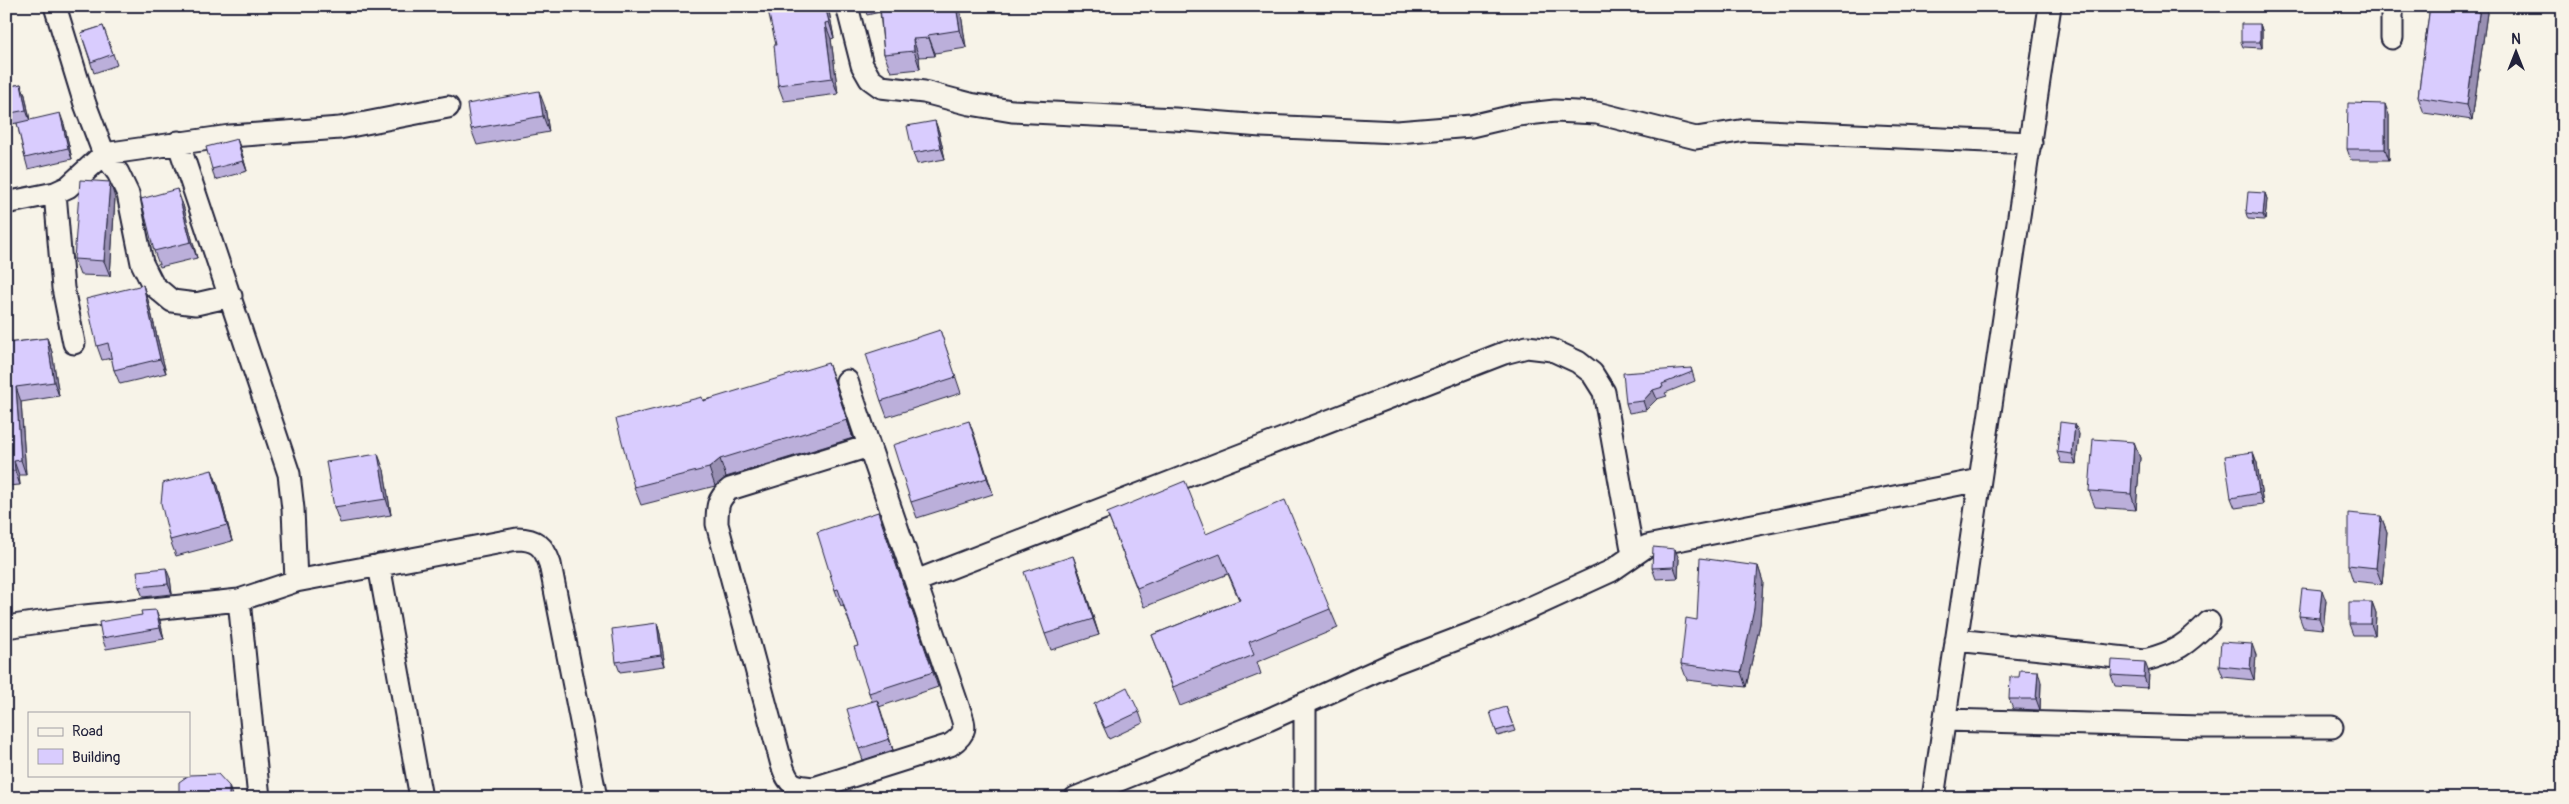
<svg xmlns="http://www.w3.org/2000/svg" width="2569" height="804" font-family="Pangolin,sans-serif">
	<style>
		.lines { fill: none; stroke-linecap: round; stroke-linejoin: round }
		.minor-casing { stroke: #22223b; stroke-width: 25 }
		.minor { stroke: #f7f3e8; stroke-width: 21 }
		.wall { fill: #bbafda; stroke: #22223b }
		.shaded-wall { fill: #988fb2; stroke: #22223b }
		.building { fill: #d9ccfe; stroke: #22223b }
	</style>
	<rect width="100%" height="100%" fill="#f7f3e8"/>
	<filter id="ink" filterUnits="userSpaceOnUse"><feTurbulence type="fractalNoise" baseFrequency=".02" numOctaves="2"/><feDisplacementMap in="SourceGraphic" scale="10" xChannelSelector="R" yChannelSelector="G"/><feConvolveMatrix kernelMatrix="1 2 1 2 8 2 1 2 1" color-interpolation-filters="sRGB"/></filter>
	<g filter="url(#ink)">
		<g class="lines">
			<g class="minor-casing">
				<path id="minor" d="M55,6L85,104L104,154L118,173L128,194L142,263L153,285L172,301L196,304L231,296
					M847,6L862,65L870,79L881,87L924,92L970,104L1012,111L1175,119L1261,126L1397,132L1471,126L1518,115L1555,111L1597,113L1696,138L1746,130L2031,143
					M2392,38V6
					M178,142L289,474L293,509L296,581
					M55,193L63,288L74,343
					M6,203L55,193L68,187L104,154L230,136L340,128L448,107
					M847,381C884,489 921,598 958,706C965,726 969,732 950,745L814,788C793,786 789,786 782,765L717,524C717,508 717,499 730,489L869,446
					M379,565L421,798
					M916,581L1504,353L1527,347L1552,350L1578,362L1592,373L1604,392L1633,555
					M239,600L259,798
					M6,627L75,617L239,600L296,581L517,539C536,539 544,546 550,564L596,798
					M1956,640L2145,660C2176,652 2186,645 2209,622
					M1945,720L2201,727H2332
					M1075,798L1268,720L1394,663L1486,628L1611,571L1647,546L1980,480
					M1305,798V703
					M1933,798L2050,6"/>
			</g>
			<use href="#minor" class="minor"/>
		</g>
		<path class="wall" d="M828,6L834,38L831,39L838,94L784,101L778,85L776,45Z
			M864,6H958L961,14L966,48L935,53V56L919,57L920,69L891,72L884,54L880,12L867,15Z
			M2430,6H2485L2487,13L2472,120L2424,113L2418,97Z
			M2260,24L2262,30V48L2243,47L2241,42Z
			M103,26L117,65L94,73L81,33Z
			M21,84L25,95L30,120L64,124L72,159L28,169L25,158L17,123L6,125V87Z
			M545,107L549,132L477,145L471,129Z
			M2389,115V160H2351L2347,149Z
			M935,121L939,132L945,159L917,164L913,153Z
			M237,139L241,150L247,171L215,180L212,169Z
			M2265,193L2267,199L2265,220L2248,219L2246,213Z
			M115,198L110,276L80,275L74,259Z
			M183,205L197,258L160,267L154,251Z
			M143,285L148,300L166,373L120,384L114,370L112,358L102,360L97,346Z
			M940,330L961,393L887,417L881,401Z
			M6,337L8,343L47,338L52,352L59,396L21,402L26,475H19L20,485L6,486Z
			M1691,368L1695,381L1665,393L1667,396L1657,399L1646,410L1629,413L1626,403Z
			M835,381L853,438L726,477L715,486L641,505L634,487L703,400Z
			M969,421L993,494L917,518L911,502Z
			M2079,434L2076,464L2061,463L2057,452Z
			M2134,442L2140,458L2136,510L2095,507L2089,491Z
			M2253,452L2257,463L2263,504L2235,508L2231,498Z
			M212,470L218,486L232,541L176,556L170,540Z
			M384,470L391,515L340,523L334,507Z
			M878,512L938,687L879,707L893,750L863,760L859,749L872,701L869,693L858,646L843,605L841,606L835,590Z
			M1107,513L1206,534L1330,609L1338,628L1257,662L1261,674L1180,706L1152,635L1239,600L1228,574L1144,607Z
			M2381,516L2387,532L2382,584L2353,581L2348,565Z
			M1679,559L1678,578L1656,579L1652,568Z
			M1758,566L1763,582L1760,624L1746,687L1687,680L1681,664L1697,620Z
			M1079,572L1099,635L1051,650L1045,634Z
			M170,578L172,594L143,597L139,587Z
			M2326,601L2323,629L2303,627L2299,616Z
			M2372,602L2376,613L2375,635H2353L2349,624Z
			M156,610L160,621L164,639L106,649L102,638L142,615Z
			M657,623L660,634L665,666L620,672L616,662Z
			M2256,655L2254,680L2223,677L2219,666Z
			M2149,673L2148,688L2115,686L2111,675Z
			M2041,682L2040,710L2013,709L2009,699Z
			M1094,704L1139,712L1143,723L1109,739L1098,715Z
			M1506,707L1515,731L1498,736L1496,731Z"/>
		<path class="shaded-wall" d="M825,6H828L834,38L829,22Z
			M956,6H958L961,14L966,48L960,30Z
			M2480,6H2485L2487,13L2472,120L2467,105Z
			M825,23L831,39L838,94L832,78Z
			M2260,24L2262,30V48L2260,42Z
			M928,35L935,53V56Z
			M913,39L919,57L920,69L914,51Z
			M21,84L25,95L30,121L26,110Z
			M539,91L545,107L549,132L543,116Z
			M2385,104L2389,115V160L2385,149Z
			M60,113L64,124L72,159L68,148Z
			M935,121L939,132L945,159L941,148Z
			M237,139L241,150L247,171L243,161Z
			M110,182L115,198L110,276L104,261Z
			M177,189L183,205L197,258L191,242Z
			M2265,193L2267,199L2265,220L2263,215Z
			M143,285L148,300L166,373L160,359Z
			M47,338L52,352L59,396L54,382Z
			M828,363L835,381L853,438Z
			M16,387L21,402L26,475L21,460Z
			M1653,390L1657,399L1646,410L1643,401Z
			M969,421L975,437L993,494L987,478Z
			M2075,424L2079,434L2076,464L2072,454Z
			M2134,442L2140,458L2136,510L2131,494Z
			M2253,452L2257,463L2263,504L2259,493Z
			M378,454L384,470L391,515L386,499Z
			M720,459L726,477L715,486L709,468Z
			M14,461L19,475L20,485L15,471Z
			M212,470L218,486L232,541L227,525Z
			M2381,516L2387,532L2382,584L2376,568Z
			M1675,549L1679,559L1678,578L1674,567Z
			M1073,556L1079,572L1099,635L1093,619Z
			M1758,566L1763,582L1760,624L1746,687L1741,672Z
			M166,568L170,578L172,594L168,584Z
			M2322,590L2326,601L2323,629L2319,618Z
			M2372,602L2376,613L2375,635L2371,624Z
			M156,610L160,621L164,639L160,628Z
			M657,623L660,634L665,666L661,655Z
			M2252,644L2256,655L2254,680L2250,669Z
			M2145,662L2149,673L2148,688L2144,677Z
			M2038,671L2041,682L2040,710L2036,699Z
			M877,700L881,711L893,750L889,739Z
			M229,786L233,798H229Z"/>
		<path class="building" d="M767,6H825L829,22L825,23L832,78L778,85L774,45H776Z
			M880,6H956L960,30L928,35L929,38L913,39L914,51L884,54Z
			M2430,6H2480L2467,105L2418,97Z
			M2241,24H2260V42H2241Z
			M103,26L113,54L91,62L81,33Z
			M21,84L26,110L6,114V87Z
			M539,91L543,116L471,129L467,104Z
			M2348,103L2385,104V149H2347Z
			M60,113L68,148L25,158L17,123Z
			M935,121L941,148L913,153L907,126Z
			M237,139L243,161L212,169L206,147Z
			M80,180L110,182L104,261L74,259Z
			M177,189L191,242L154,251L141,199Z
			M2248,192L2265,193L2263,215L2246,213Z
			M143,285L160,359L114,370L108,343L97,346L86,299Z
			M940,330L956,377L881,401L866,354Z
			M47,338L54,382L16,387L21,460L14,461L15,471H6V339L7,343Z
			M828,363L847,420L720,459L709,468L634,487L616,419L702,397L703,401Z
			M1691,368L1692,372L1662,384L1663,387L1653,390L1643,401L1626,403L1623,373Z
			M969,421L987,478L911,502L893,445Z
			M2060,422L2075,424L2072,454L2057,452Z
			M2093,439L2134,442L2131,494L2089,491Z
			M2253,452L2259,493L2231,498L2225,456Z
			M378,454L386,499L334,507L326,462Z
			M212,470L227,525L170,540L161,503L163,483Z
			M1185,481L1206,534L1285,500L1330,609L1249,642L1254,655L1173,687L1152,635L1240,600L1220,554L1137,588L1107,513Z
			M878,512L933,672L869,693L854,647L858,646L838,589L835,590L817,532Z
			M2348,513L2381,516L2376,568L2348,565Z
			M1653,547L1675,549L1674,567L1652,568Z
			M1073,556L1093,619L1045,634L1024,572Z
			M1700,558L1758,566L1754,608L1741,672L1681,664L1686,618L1697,620Z
			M166,568L168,584L139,587L137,571Z
			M2302,588L2322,590L2319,618L2299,616Z
			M2349,602H2372L2371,624H2349Z
			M156,610L160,628L102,638L99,622L142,615L141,611Z
			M657,623L661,655L616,662L612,629Z
			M2221,642L2252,644L2250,669L2219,666Z
			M2112,660L2145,662L2144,677L2111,675Z
			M2020,670L2038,671L2036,699H2009L2010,677H2019Z
			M1127,687L1139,712L1105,728L1094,704Z
			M877,700L889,739L859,749L847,709Z
			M1506,707L1513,726L1496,731L1490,712Z
			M218,774L229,786V798H179V782L189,775Z
			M1106,793V798H1087V796Z"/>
	</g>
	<rect width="2569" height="804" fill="none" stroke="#f7f3e8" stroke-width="25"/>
	<rect x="12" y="12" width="2544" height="779" fill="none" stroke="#22223b" stroke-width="2" filter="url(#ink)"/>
	<rect x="28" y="712" width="162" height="65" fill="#f7f3e8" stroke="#a29fa3"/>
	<rect x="38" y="728" width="25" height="8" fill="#f7f3e8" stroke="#a29fa3"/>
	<text x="72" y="736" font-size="15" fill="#22223b">Road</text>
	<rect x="38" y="749" width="25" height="15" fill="#d9ccfe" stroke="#a29fa3"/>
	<text x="72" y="762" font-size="15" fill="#22223b">Building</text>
	<g transform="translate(2516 52)" stroke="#f7f3e8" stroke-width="4" paint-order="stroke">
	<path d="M0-4L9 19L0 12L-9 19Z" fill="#22223b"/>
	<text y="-8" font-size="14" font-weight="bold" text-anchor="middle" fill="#22223b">N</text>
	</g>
</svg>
